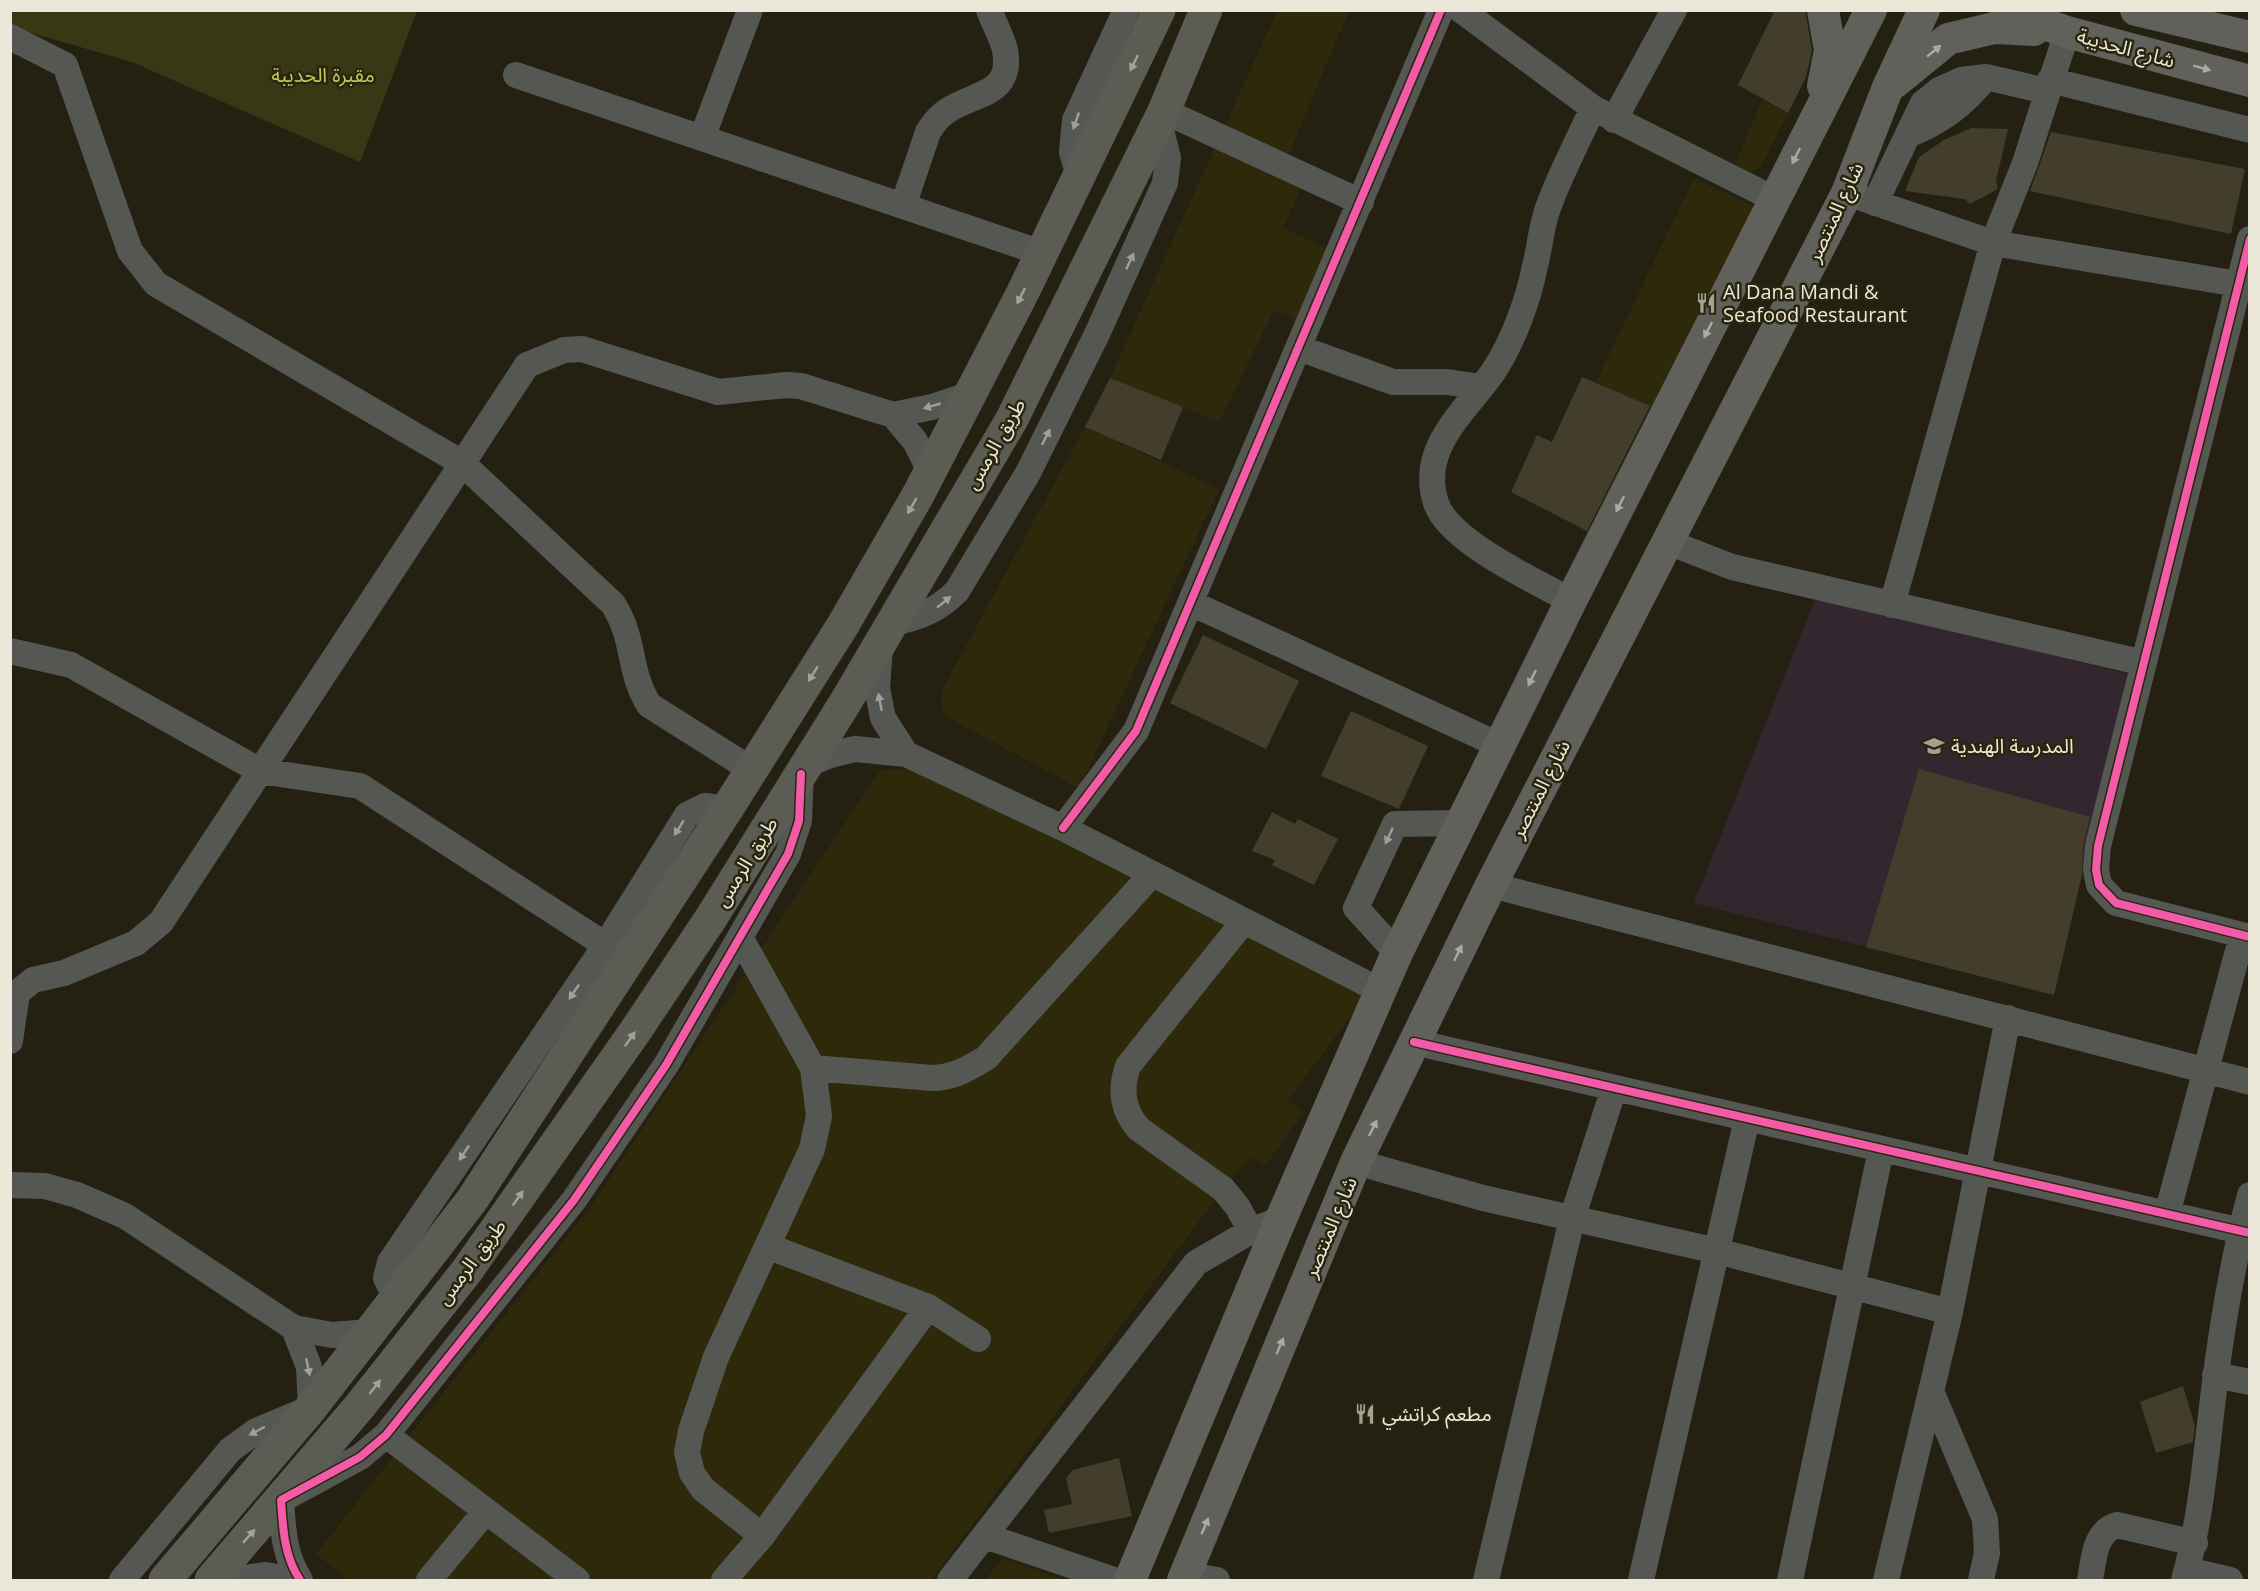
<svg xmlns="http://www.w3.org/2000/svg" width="2260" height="1591" font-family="'Open Sans','Noto Sans Arabic',sans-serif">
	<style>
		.built { fill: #2f290b }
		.education { fill: #33262f }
		.green { fill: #383914 }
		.building { fill: #423e2b }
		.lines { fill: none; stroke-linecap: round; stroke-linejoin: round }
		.minor { stroke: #555753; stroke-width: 26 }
		.major { stroke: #5f615a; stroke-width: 32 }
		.highway { stroke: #5b5d54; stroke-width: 33 }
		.cycleway-casing { stroke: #2a250d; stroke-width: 11 }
		.cycleway { stroke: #f35aa7; stroke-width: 8 }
		.oneway { fill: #acaba0 }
		.oneway2 { fill: #a3a297 }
		.oneway3 { fill: #a0a096 }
		.labels { text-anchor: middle; stroke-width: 5; stroke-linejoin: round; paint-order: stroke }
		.street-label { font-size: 20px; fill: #ebe8da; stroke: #2a250d }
		.park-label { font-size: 20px; fill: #c1c75d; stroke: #2a250d }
		.poi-label { font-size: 20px; fill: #ebe8da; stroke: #2a250d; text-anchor: start }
	</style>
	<rect width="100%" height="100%" fill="#242113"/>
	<path class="built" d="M1277,11H1349L1279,177L1302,186L1283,228L1334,251L1302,322L1274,310L1219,422L1110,378Z
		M1762,100L1788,113L1761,167L1751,172L1735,165Z
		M1694,178L1758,209L1656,410L1596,382Z
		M1085,427L1219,489L1079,788L945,716L941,705L942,690Z
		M926,768L1369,992L1287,1101L1303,1111L1266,1165L1249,1157L1223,1189L931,1580H349L316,1554L589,1209L880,771Z
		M1002,1558L1064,1580H986Z"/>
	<path class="education" d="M1817,594L2127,674L2054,995L1694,903Z"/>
	<path class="green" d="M10,11H417L360,162L132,62L11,27Z"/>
	<path class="building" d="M1775,10H1805L1812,50L1806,77L1788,113L1738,85Z
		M1971,128L2008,129L1996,181L1998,189L1970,204L1965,199L1905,191L1919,157L1944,140Z
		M2051,132L2245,169L2231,234L2030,191Z
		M1582,377L1650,406L1587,531L1511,492L1537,435L1552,442Z
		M1110,378L1183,407L1161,460L1085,427Z
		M1203,635L1299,681L1266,749L1170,703Z
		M1351,711L1428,746L1399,809L1321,776Z
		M1919,769L2090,817L2083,845L2082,875L2054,995L1866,947Z
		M1272,812L1295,824L1298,819L1338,839L1314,885L1272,865L1275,860L1252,851Z
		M2183,1386L2195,1426L2193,1442L2156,1453L2140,1402Z
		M1119,1458L1132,1516L1049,1533L1044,1510L1072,1504L1066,1478L1073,1470Z"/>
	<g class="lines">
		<path class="minor" d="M1461,10L1593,108L1774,199
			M10,37L65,65L130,251L156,284L462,463L613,604C636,640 627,669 649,705L752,770
			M516,75L1042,253
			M2050,80L2250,130
			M1164,111L1361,202
			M1614,120L1674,10
			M1908,135C1941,122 1964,105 1986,77
			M702,138L750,10
			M1079,176L1072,152L1075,120L1126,10
			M1847,193L1993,243L2238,284
			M1875,203L1923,103L1939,90L1961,80L1986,77L2046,91
			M903,206L928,132C933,124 939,116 947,111C975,92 1013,96 1005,50C1002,37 994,23 989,10
			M2250,239L2098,846L2096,870L2099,885L2116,903L2250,937
			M1299,348L1393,382H1447L1481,387
			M893,415L915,441L930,471
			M1668,542L1732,567L2144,663
			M1571,601C1536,581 1449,542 1436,503C1418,448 1465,412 1493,372C1513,342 1528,301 1535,266C1540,247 1541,227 1548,208C1560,174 1578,141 1593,108
			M1191,603L1499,745
			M1892,605L1993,243L2025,163L2067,32
			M891,623C918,619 938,610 957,591L1028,473L1097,334L1165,183L1168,158L1159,122
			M880,647L877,688L883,718L906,754
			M10,651L71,665L260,771L360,786L630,961
			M806,765L830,755L855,749L906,754L1063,828L1381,991
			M1063,828L1136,731L1441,10
			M1491,885L2250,1082
			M1244,921L1128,1066C1120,1089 1122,1110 1139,1129L1223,1189L1237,1206L1251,1231
			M740,937L813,1068L819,1116L812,1149L716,1357L691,1431L687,1452L692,1473L703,1489L762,1536
			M1397,953L1356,908L1395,824L1461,823
			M10,1041L17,993L33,980L64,973L136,943L161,922L527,365L564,350L582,349L718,392L786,385L801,386L893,415L932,407L971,394
			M1414,1042L2250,1233
			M813,1068L932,1078C952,1078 968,1069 986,1058L1152,874
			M1356,1162L1483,1198L1717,1251L1950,1312
			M10,1185L45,1186L77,1195L125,1216L294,1328L332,1335L370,1332
			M2167,1214L2242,936
			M767,1246L928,1307L978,1339
			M396,1299L386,1278L390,1262L605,946L687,815L705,806L727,809
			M2215,1375L2250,1382
			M1931,1391L1985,1519L1987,1553L1981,1580
			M386,1435L577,1580
			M985,1536L1114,1580
			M2187,1570L2230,1580
			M1185,1574L1217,1580
			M122,1580L230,1450L256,1431L311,1408L309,1367L294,1328
			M228,1580L266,1575L291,1580
			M300,1580C284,1556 283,1529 281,1500L360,1457L386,1435L574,1200L666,1065L788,854L799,821L801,774
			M429,1580L485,1512
			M724,1580L762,1536L928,1307
			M950,1580L1196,1263L1251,1231L1281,1219
			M1486,1580L1572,1219L1614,1088
			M1641,1580L1747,1119
			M1790,1580L1881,1150
			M1886,1580L1950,1312L2008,1018
			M2090,1580C2094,1559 2094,1532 2117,1525L2195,1543
			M2184,1580C2201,1519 2206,1454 2214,1390C2222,1325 2233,1259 2250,1195"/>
		<path class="major" d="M2005,10L2067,32L2250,81
			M2136,10L2250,37
			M1894,83L1948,39L1994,28L2034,30
			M1823,86L1830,50L1823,10
			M1130,1580L1281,1219L1397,953L1571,601L1871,10
			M1183,1580L1356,1162L1491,885L1847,193L1888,87L1924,10"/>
		<path class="highway" d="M165,1580L311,1408L472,1200L727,809L843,625L918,495L1023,292L1159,10
			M211,1580L359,1407L466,1272L634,1033L711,918L845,703L1012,419L1164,111L1206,10"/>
		<g class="cycleway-casing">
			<path id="cycleway" d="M2250,239L2098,846L2096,870L2099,885L2116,903L2250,937
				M1063,828L1136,731L1441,10
				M1414,1042L2250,1233
				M300,1580C284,1556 283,1529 281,1500L360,1457L386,1435L574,1200L666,1065L788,854L799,821L801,774"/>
		</g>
		<use href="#cycleway" class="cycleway"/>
	</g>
	<defs><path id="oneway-solid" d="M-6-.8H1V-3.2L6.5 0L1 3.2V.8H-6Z" transform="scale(1.5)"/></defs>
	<g class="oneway">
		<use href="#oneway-solid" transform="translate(1934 51) rotate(-39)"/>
		<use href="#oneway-solid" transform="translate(2202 68) rotate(15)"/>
		<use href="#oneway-solid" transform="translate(1796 156) rotate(117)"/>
		<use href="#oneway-solid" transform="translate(1708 330) rotate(117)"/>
		<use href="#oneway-solid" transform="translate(1620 504) rotate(117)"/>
		<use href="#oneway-solid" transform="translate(1532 678) rotate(116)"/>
		<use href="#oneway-solid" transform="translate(1458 953) rotate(-64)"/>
		<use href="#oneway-solid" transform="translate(1373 1128) rotate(-64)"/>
		<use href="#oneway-solid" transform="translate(1280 1346) rotate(-67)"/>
		<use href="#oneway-solid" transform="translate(1205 1526) rotate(-67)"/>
	</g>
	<g class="oneway2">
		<use href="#oneway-solid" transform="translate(1134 63) rotate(116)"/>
		<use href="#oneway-solid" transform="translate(1021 296) rotate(117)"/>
		<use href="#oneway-solid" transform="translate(912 506) rotate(120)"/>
		<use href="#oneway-solid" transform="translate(813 674) rotate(122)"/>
		<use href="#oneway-solid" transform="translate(630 1039) rotate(-55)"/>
		<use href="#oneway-solid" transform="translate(518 1198) rotate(-55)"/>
		<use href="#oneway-solid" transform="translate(375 1387) rotate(-52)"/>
		<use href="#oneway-solid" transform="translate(249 1536) rotate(-49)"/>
	</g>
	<g class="oneway3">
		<use href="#oneway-solid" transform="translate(1076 121) rotate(109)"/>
		<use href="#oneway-solid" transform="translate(1130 261) rotate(-65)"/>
		<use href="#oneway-solid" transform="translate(932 406) rotate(164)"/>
		<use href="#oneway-solid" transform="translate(1046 437) rotate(-63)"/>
		<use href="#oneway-solid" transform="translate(944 602) rotate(-39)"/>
		<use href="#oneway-solid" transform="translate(880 702) rotate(-101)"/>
		<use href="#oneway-solid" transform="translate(679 828) rotate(122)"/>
		<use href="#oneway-solid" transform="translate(1389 836) rotate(115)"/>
		<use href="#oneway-solid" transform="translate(574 992) rotate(124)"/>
		<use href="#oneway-solid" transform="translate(464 1153) rotate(124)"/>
		<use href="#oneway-solid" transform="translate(308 1367) rotate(78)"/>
		<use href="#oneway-solid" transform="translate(257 1431) rotate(152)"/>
	</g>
	<defs>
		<g id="restaurant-bare" transform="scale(1.62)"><path d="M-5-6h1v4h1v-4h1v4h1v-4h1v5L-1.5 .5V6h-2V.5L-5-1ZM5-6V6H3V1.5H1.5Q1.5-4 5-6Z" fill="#a5a294" stroke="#2a250d" stroke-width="2.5" paint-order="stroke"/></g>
		<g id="school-bare" transform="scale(1.62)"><path d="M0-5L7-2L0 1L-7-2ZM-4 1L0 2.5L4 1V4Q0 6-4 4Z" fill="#a5a294" stroke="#2a250d" stroke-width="2.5" paint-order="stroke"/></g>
	</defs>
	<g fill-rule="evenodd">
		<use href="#restaurant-bare" x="1706" y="303"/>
		<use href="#school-bare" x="1934" y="746"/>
		<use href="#restaurant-bare" x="1365" y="1414"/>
	</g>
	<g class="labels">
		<g class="street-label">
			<text transform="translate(2126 48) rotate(15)" y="7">شارع الحديبة</text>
			<text transform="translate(1835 212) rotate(-65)" y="7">شارع المنتصر</text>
			<text transform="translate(995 444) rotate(-60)" y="7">طريق الرمس</text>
			<text transform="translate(1540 789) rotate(-63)" y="7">شارع المنتصر</text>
			<text transform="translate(746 862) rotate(-58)" y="7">طريق الرمس</text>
			<text transform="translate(1330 1227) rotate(-67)" y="7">شارع المنتصر</text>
			<text transform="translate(471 1262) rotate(-53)" y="7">طريق الرمس</text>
		</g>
		<g class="park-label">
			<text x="323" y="82">مقبرة الحديبة</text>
		</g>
		<g class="poi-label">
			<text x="1723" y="299">Al Dana Mandi &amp;<tspan x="1723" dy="23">Seafood Restaurant</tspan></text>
			<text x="1951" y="753">المدرسة الهندية</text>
			<text x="1382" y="1421">مطعم كراتشي</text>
		</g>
	</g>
	<rect width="2260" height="1591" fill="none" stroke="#ebe8da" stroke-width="24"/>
</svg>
